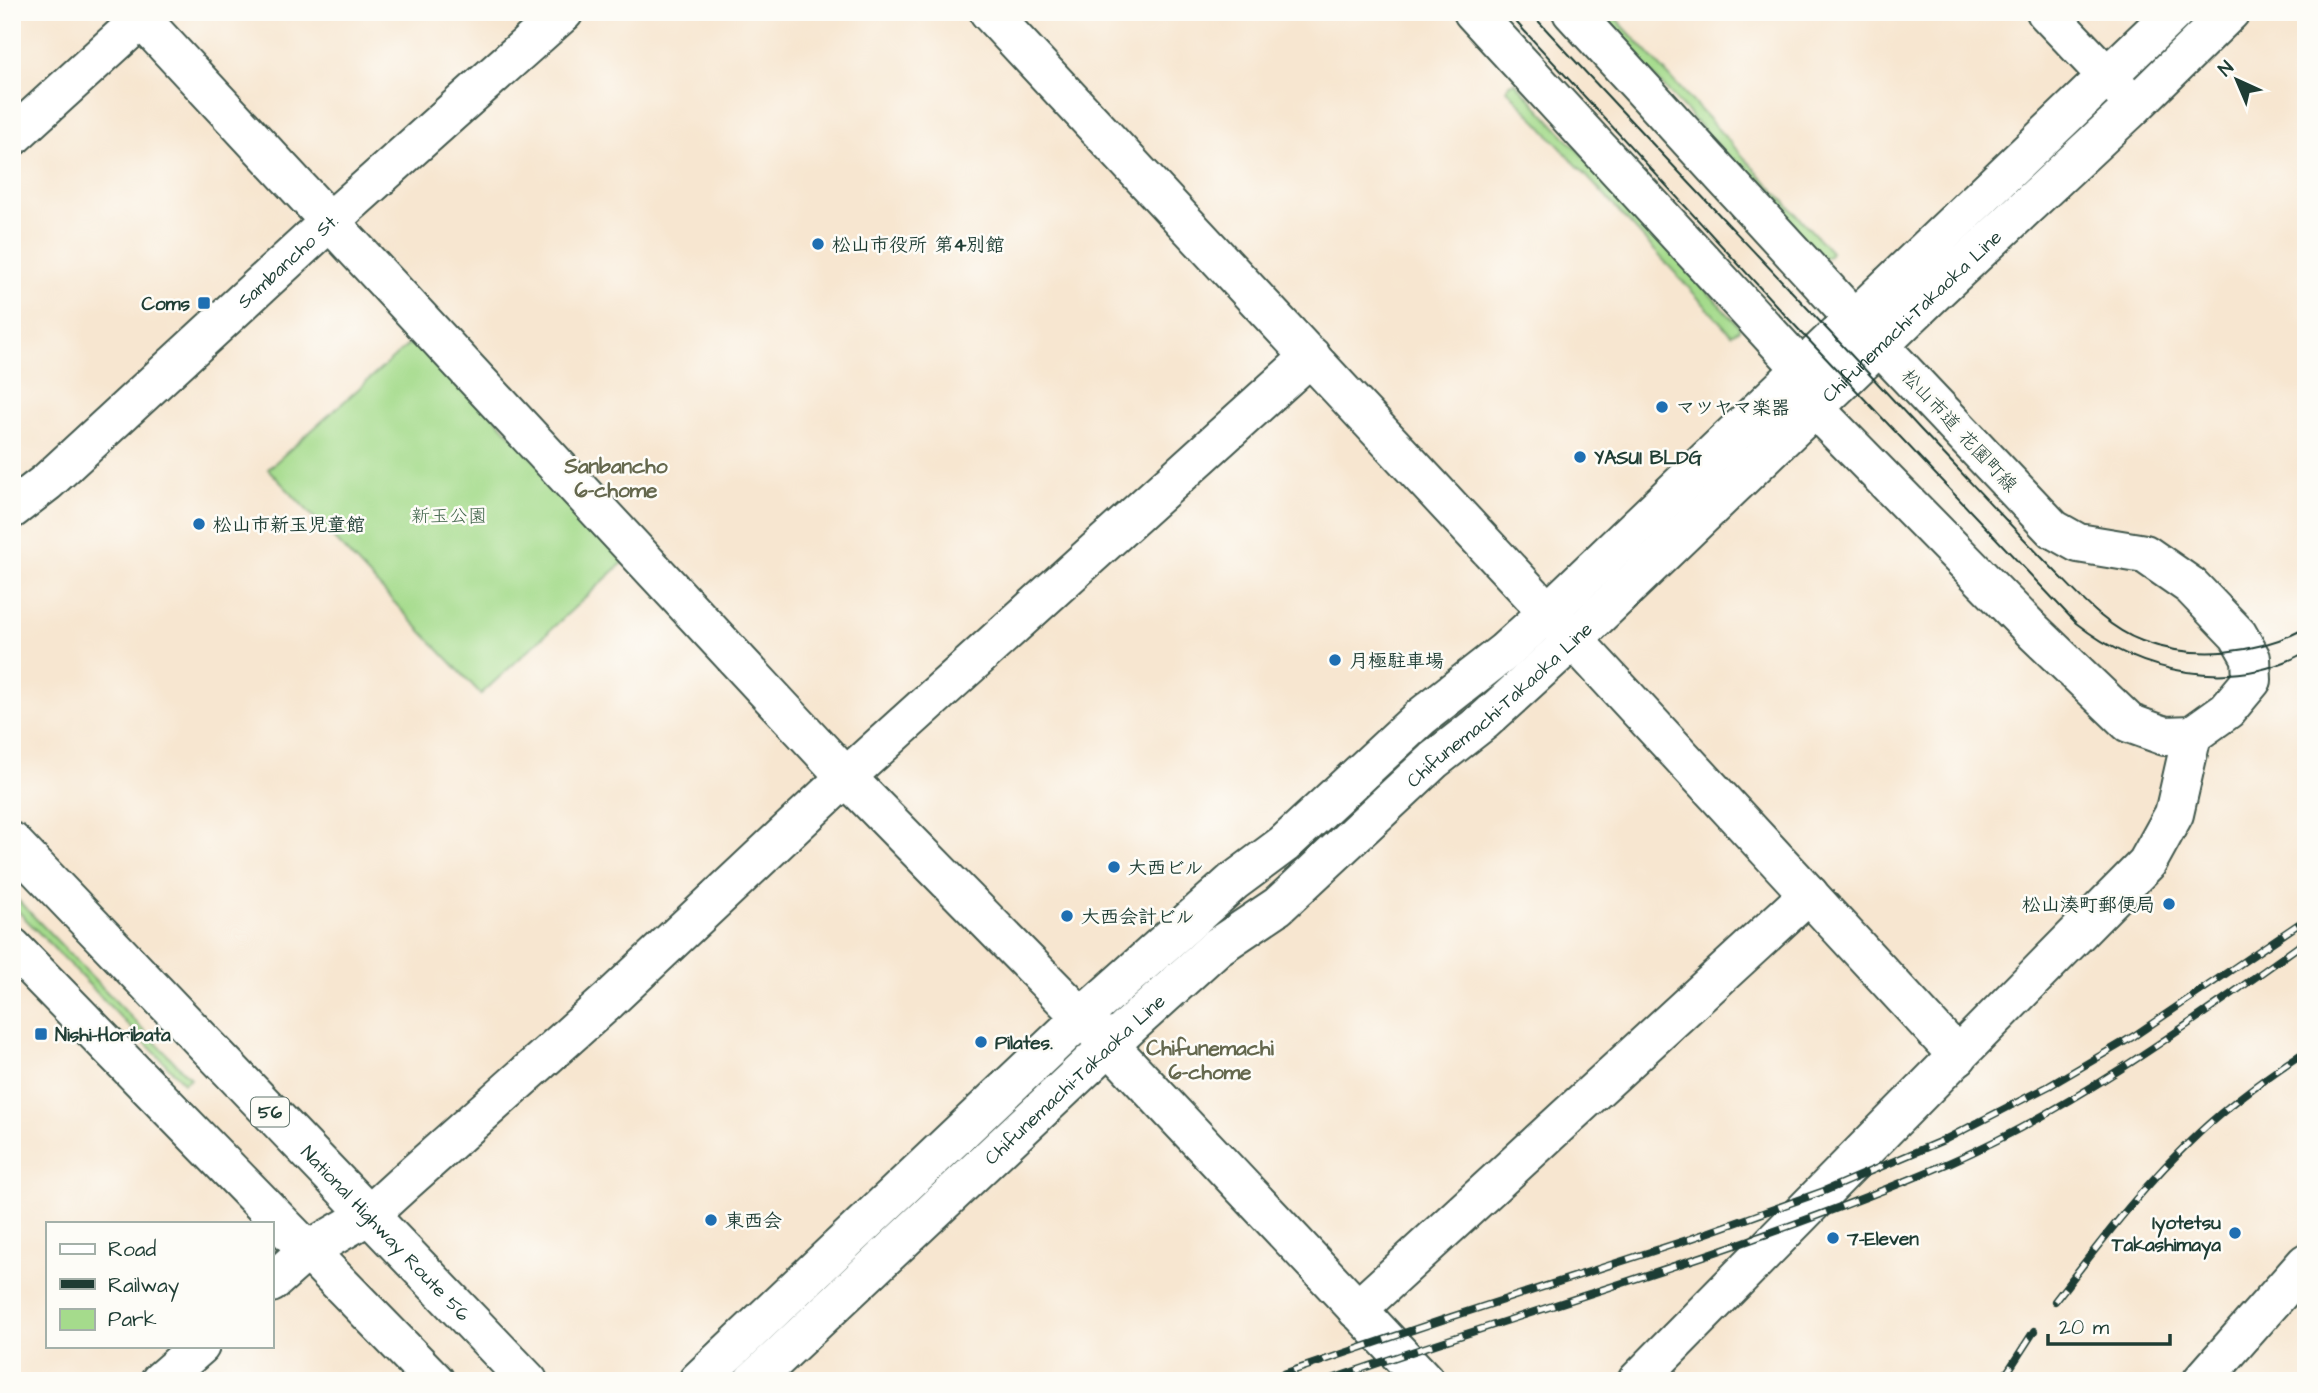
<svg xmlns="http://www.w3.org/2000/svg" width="2318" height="1393" font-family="'Architects Daughter','Klee One',sans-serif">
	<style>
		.green { fill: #a5db8c; stroke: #628c60; stroke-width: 2 }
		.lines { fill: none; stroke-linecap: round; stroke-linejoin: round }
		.minor-casing { stroke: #3f564b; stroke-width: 42 }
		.highway-casing { stroke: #3f564b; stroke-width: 42 }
		.minor { stroke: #fff; stroke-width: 38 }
		.highway { stroke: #fff; stroke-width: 38 }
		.tram { stroke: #1f3d34; stroke-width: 2 }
		.rail-casing { stroke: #1f3d34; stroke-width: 8 }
		.rail { stroke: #fdfcf7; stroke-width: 5; stroke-dasharray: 16; stroke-linecap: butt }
		.poi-dot { fill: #1f6fb2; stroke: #fdfcf7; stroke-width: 2.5 }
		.labels { text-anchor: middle; stroke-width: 5; stroke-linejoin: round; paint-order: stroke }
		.shield { fill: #fdfcf7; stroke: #62766e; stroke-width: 2 }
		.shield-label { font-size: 18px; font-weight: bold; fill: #1f3d34 }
		.poi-label { font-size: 19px; font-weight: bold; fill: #1f3d34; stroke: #fdfcf7; text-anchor: start }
		.street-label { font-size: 19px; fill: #1f3d34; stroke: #fdfcf7 }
		.park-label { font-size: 19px; fill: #40644a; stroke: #fdfcf7 }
		.neighbourhood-label { font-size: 21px; font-weight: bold; fill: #65684e; stroke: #fdfcf7 }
	</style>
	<rect width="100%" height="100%" fill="#fdfcf7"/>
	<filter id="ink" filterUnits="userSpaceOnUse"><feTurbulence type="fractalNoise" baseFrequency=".0143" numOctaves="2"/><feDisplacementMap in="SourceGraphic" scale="14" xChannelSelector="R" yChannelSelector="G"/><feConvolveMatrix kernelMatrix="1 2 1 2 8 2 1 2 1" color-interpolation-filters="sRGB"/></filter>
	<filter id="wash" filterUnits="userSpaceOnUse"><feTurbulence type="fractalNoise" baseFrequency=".00686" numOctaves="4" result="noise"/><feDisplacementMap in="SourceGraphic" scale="28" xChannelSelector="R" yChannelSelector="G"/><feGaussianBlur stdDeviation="1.57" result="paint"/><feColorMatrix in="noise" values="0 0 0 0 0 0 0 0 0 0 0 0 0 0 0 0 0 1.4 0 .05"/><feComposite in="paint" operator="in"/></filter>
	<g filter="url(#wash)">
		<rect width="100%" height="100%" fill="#f7e6d0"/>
		<path class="green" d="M1595,12H1610L1831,252L1829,256L1822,259Z
			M1515,82L1739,326V330L1731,334L1507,89L1509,84Z
			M409,344L428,346L627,559L481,694L268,469Z
			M12,894L190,1078L184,1083L12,905Z"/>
	</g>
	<g filter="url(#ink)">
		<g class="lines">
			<g class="minor-casing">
				<g id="minor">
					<path d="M135,12L846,777L1109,1045L1425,1381"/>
					<path d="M989,12L1548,612L1958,1056"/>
					<path d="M1473,12L1801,368L1815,409L2035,633L2129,723L2165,736L2192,735L2227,710L2252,680L2251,658L2238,635L2191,586L2145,554L2078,543L2053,529L1854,319L1572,12"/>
					<path d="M2046,12L2126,96"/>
					<path d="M12,137L149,12"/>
					<path id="s1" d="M12,509L47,482L329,222L564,12"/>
					<path d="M271,1283L307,1251L369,1215L404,1183L608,1001L846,777L1311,356"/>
					<path d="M1357,1310L1809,894"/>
					<path d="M160,1381L200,1346"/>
					<path d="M698,1381L1082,1017L1233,882L1284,844L1421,717L1504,652L1548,612L2174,12"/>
					<path id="s2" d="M753,1381L1131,1025L1217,947L1278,906L1434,760L1484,721L1573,640L1934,293L2135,105L2230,12"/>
					<path d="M1637,1381L2147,863L2174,814L2192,735"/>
					<path d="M2202,1381L2306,1263"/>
				</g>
			</g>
			<g class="highway-casing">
				<g id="highway">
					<path id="s3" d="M12,842L528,1381"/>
					<path d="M12,947L435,1381"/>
				</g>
			</g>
			<use href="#minor" class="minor"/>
			<use href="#highway" class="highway"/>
			<path class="tram" d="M1507,12L1786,316L2076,623C2140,674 2232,693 2306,652
				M1530,12C1659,153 1792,290 1921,430C1965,476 2008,523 2052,568C2079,595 2105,627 2142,641C2196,661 2256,654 2306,628"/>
			<g class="rail-casing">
				<path id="rail" d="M2055,1301C2100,1243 2144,1184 2199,1133C2232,1102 2268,1076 2306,1051
					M2003,1379L2034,1331
					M1263,1381L1451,1317L1690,1239L1824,1191L1946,1139L2049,1086L2134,1036L2306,919
					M1326,1381C1535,1308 1748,1250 1951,1162C2076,1107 2195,1020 2306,941"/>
			</g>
			<use href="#rail" class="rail"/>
		</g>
	</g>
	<g class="poi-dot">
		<circle cx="818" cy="244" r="7"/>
		<rect x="197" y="296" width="14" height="14" rx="3.5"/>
		<circle cx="1662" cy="407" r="7"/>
		<circle cx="1580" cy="457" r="7"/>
		<circle cx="199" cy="524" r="7"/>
		<circle cx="1335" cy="660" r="7"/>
		<circle cx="1114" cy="867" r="7"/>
		<circle cx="2169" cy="904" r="7"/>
		<circle cx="1067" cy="916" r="7"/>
		<rect x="34" y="1027" width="14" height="14" rx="3.5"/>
		<circle cx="981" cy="1042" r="7"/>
		<circle cx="711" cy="1220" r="7"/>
		<circle cx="2235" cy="1233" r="7"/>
		<circle cx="1833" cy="1238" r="7"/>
	</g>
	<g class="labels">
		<rect class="shield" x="251" y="1097.5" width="38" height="29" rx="5"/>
		<g class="shield-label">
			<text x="270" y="1118">56</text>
		</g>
		<g class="poi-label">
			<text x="832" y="251">松山市役所 第4別館</text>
			<text x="190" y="310" text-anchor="end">Coms</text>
			<text x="1676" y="414">マツヤマ楽器</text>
			<text x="1594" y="464">YASUI BLDG</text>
			<text x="213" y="531">松山市新玉児童館</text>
			<text x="1349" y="667">月極駐車場</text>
			<text x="1128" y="874">大西ビル</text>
			<text x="2155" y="911" text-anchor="end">松山湊町郵便局</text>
			<text x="1081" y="923">大西会計ビル</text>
			<text x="55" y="1041">Nishi-Horibata</text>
			<text x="995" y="1049">Pilates.</text>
			<text x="725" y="1227">東西会</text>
			<text x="2221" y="1229" text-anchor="end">Iyotetsu<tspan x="2221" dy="22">Takashimaya</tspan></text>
			<text x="1847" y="1245">7-Eleven</text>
		</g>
		<g class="street-label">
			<text dy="7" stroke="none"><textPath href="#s1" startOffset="371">Sambancho St.</textPath></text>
			<text dy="7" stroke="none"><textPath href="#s2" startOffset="1575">Chifunemachi-Takaoka Line</textPath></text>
			<text transform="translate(1960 430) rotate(47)" y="7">松山市道 花園町線</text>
			<text dy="7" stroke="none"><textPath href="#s2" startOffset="1008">Chifunemachi-Takaoka Line</textPath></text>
			<text dy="7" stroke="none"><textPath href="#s2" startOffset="441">Chifunemachi-Takaoka Line</textPath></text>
			<text dy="7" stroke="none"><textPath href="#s3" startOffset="541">National Highway Route 56</textPath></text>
		</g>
		<g class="park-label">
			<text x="449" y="522">新玉公園</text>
		</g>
		<g class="neighbourhood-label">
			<text x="616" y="473">Sanbancho<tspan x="616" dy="24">6-chome</tspan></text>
			<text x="1210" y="1055">Chifunemachi<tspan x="1210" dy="24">6-chome</tspan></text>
		</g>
	</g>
	<rect width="2318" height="1393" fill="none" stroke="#fdfcf7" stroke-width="42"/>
	<rect x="46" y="1222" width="228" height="126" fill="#fdfcf7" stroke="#a4b0a9" stroke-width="2"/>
	<rect x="60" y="1244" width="35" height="10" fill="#ffffff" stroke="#a4b0a9" stroke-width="2"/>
	<text x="108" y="1256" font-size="21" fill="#1f3d34">Road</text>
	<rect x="60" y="1279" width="35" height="10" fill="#1f3d34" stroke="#a4b0a9" stroke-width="2"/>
	<text x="108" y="1292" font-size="21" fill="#1f3d34">Railway</text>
	<rect x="60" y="1309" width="35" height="21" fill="#a5db8c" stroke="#a4b0a9" stroke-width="2"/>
	<text x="108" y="1326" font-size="21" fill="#1f3d34">Park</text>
	<g transform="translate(2237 80) rotate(316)" stroke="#fdfcf7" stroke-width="5" paint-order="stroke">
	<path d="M0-5L12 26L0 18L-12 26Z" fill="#1f3d34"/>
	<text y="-10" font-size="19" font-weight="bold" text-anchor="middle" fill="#1f3d34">N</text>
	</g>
	<path d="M2048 1334v10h122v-10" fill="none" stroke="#1f3d34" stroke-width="3.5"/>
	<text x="2059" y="1334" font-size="21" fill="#1f3d34" stroke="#fdfcf7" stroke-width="5" paint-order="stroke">20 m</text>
</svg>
